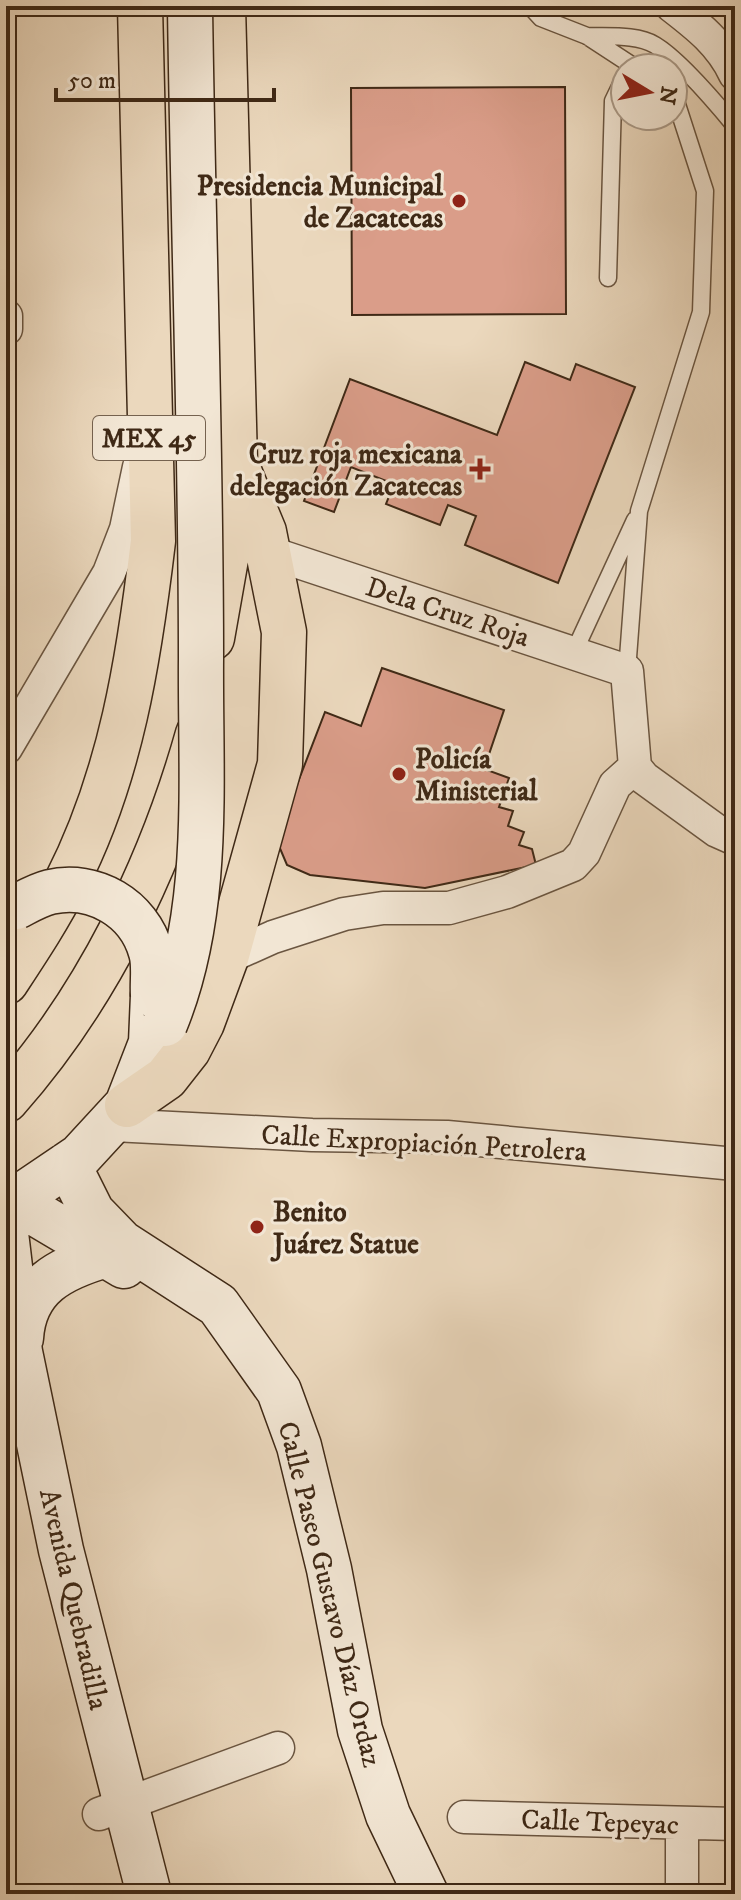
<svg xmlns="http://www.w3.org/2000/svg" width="741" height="1900" font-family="'IM FELL DW Pica',serif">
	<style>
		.building { fill: #da9d89; stroke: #3f2916; stroke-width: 2 }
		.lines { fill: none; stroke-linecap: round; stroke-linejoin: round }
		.lane-casing { stroke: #6a5540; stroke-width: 19 }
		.street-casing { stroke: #6a5540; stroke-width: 35 }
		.secondary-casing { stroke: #3f2916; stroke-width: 47 }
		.primary-casing { stroke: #3f2916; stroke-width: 47 }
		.lane { stroke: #f2e6d4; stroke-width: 16 }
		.street { stroke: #f2e6d4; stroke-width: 32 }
		.secondary { stroke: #f2e6d4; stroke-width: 44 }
		.primary { stroke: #ebd8bd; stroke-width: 44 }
		.secondary-bridge-casing { stroke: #3f2916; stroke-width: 47; stroke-linecap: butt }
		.secondary-bridge { stroke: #f2e6d4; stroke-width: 44 }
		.poi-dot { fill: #8f2418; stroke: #f2e6d4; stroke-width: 3 }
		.labels { text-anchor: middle; stroke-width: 6; stroke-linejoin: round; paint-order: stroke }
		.shield { fill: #f2e6d4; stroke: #75624f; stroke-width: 2 }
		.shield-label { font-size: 26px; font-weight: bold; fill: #3f2916 }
		.poi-label { font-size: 28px; font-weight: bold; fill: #3f2916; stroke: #f2e6d4; text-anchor: end }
		.street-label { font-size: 28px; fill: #3f2916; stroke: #f2e6d4 }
	</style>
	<rect width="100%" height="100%" fill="#ebd8bd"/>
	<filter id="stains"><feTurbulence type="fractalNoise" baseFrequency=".0025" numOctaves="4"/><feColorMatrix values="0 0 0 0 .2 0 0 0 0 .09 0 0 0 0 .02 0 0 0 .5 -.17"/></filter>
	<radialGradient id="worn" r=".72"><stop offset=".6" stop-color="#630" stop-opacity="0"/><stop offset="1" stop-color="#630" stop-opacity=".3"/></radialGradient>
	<path class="building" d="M565,87L566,314L352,315L351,88Z
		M525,362L570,380L576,364L635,387L558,583L465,545L476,516L448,505L440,525L386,504L394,484L351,467L334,512L304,501L350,379L497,435Z
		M382,668L504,710L484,769L509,778L499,807L513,811L508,826L524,832L519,845L532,849L536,865L425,888L310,875L287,865L276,839L325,712L361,726Z"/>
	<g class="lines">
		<g class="lane-casing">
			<path id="lane" d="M530,6L541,18L587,36L636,68
				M587,36C608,37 637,34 655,45C680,60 716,103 735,126
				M608,278L613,101L625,76
				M574,652L635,520
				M627,671L639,511L701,312L705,191L673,92"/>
		</g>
		<g class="street-casing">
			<path id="street" d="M672,6C698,26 721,44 735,74
				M6,316V329
				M268,552L627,671L635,767
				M6,748L109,573L126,529L139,467
				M635,767L644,778L717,831L735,839
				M226,958L273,937L344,914L383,908H449L507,892L573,865L584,853L615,785L635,767
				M113,1125L312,1135L447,1137L735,1164
				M99,1814L278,1748
				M464,1817L735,1824
				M682,1824V1894"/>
		</g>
		<g class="secondary-casing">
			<path id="secondary" d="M68,1164L92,1212L122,1243L218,1305L279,1391L299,1446L329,1569L360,1730L388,1815L426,1894
				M13,1200L124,1266
				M6,1206L80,1156L127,1105L151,1043L153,995
				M6,1233L20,1352L61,1550L149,1894
				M21,1338C24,1286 61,1268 106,1255"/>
		</g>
		<g class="primary-casing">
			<path id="primary" d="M212,638L227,553L235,462L223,6
				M6,982C27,950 49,917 66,883C121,776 139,659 153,541L140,6
				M6,1100C97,998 161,866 198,734
				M127,1105L166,1078L188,1050L202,1023L226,958L280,764L284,632L264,532L238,469"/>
		</g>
		<use href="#lane" class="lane"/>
		<use href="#street" class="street"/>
		<use href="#secondary" class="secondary"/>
		<use href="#primary" class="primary"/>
		<g class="secondary-bridge-casing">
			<path id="secondary-bridge" d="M16,907C26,902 38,895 50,892C94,882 139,908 151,952C155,965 152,982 153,995
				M165,1024C212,910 200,780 201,659C201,441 193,224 190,6"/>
		</g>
		<use href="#secondary-bridge" class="secondary-bridge"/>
	</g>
	<g class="poi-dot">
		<circle cx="459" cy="201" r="8"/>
		<path d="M476 457h8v8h8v8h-8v8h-8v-8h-8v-8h8z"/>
		<circle cx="399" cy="774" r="8"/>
		<circle cx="257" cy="1227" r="8"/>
	</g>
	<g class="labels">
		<rect class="shield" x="93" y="416" width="112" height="44" rx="6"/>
		<g class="shield-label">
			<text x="149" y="447">MEX 45</text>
		</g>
		<g class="poi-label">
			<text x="443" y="195">Presidencia Municipal<tspan x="443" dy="32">de Zacatecas</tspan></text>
			<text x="462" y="463">Cruz roja mexicana<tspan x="462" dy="32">delegación Zacatecas</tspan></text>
			<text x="415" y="768" text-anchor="start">Policía<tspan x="415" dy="32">Ministerial</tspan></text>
			<text x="273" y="1221" text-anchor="start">Benito<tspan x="273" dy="32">Juárez Statue</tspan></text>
		</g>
		<g class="street-label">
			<text transform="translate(448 611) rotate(18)" y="10">Dela Cruz Roja</text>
			<text transform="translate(424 1142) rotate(3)" y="10">Calle Expropiación Petrolera</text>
			<text transform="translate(331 1594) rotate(76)" y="10">Calle Paseo Gustavo Díaz Ordaz</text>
			<text transform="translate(75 1599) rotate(77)" y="10">Avenida Quebradilla</text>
			<text transform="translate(600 1821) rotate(2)" y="10">Calle Tepeyac</text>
		</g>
	</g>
	<rect width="741" height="1900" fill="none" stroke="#ebd8bd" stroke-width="32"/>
	<rect x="8" y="8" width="725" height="1884" fill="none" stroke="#3f2916" stroke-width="4"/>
	<rect x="16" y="16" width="709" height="1868" fill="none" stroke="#3f2916" stroke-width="2"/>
	<g transform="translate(649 92) rotate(100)"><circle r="38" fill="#f2e6d4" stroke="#aa9a88" stroke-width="2"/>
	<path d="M0-6L14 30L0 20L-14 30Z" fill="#8f2418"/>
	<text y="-12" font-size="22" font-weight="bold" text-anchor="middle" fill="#3f2916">N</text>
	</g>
	<path d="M56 88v12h218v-12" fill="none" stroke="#3f2916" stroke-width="4"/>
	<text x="68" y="88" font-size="24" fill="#3f2916" stroke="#f2e6d4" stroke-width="6" paint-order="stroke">50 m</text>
	<rect width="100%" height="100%" filter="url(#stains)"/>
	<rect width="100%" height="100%" fill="url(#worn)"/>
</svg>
